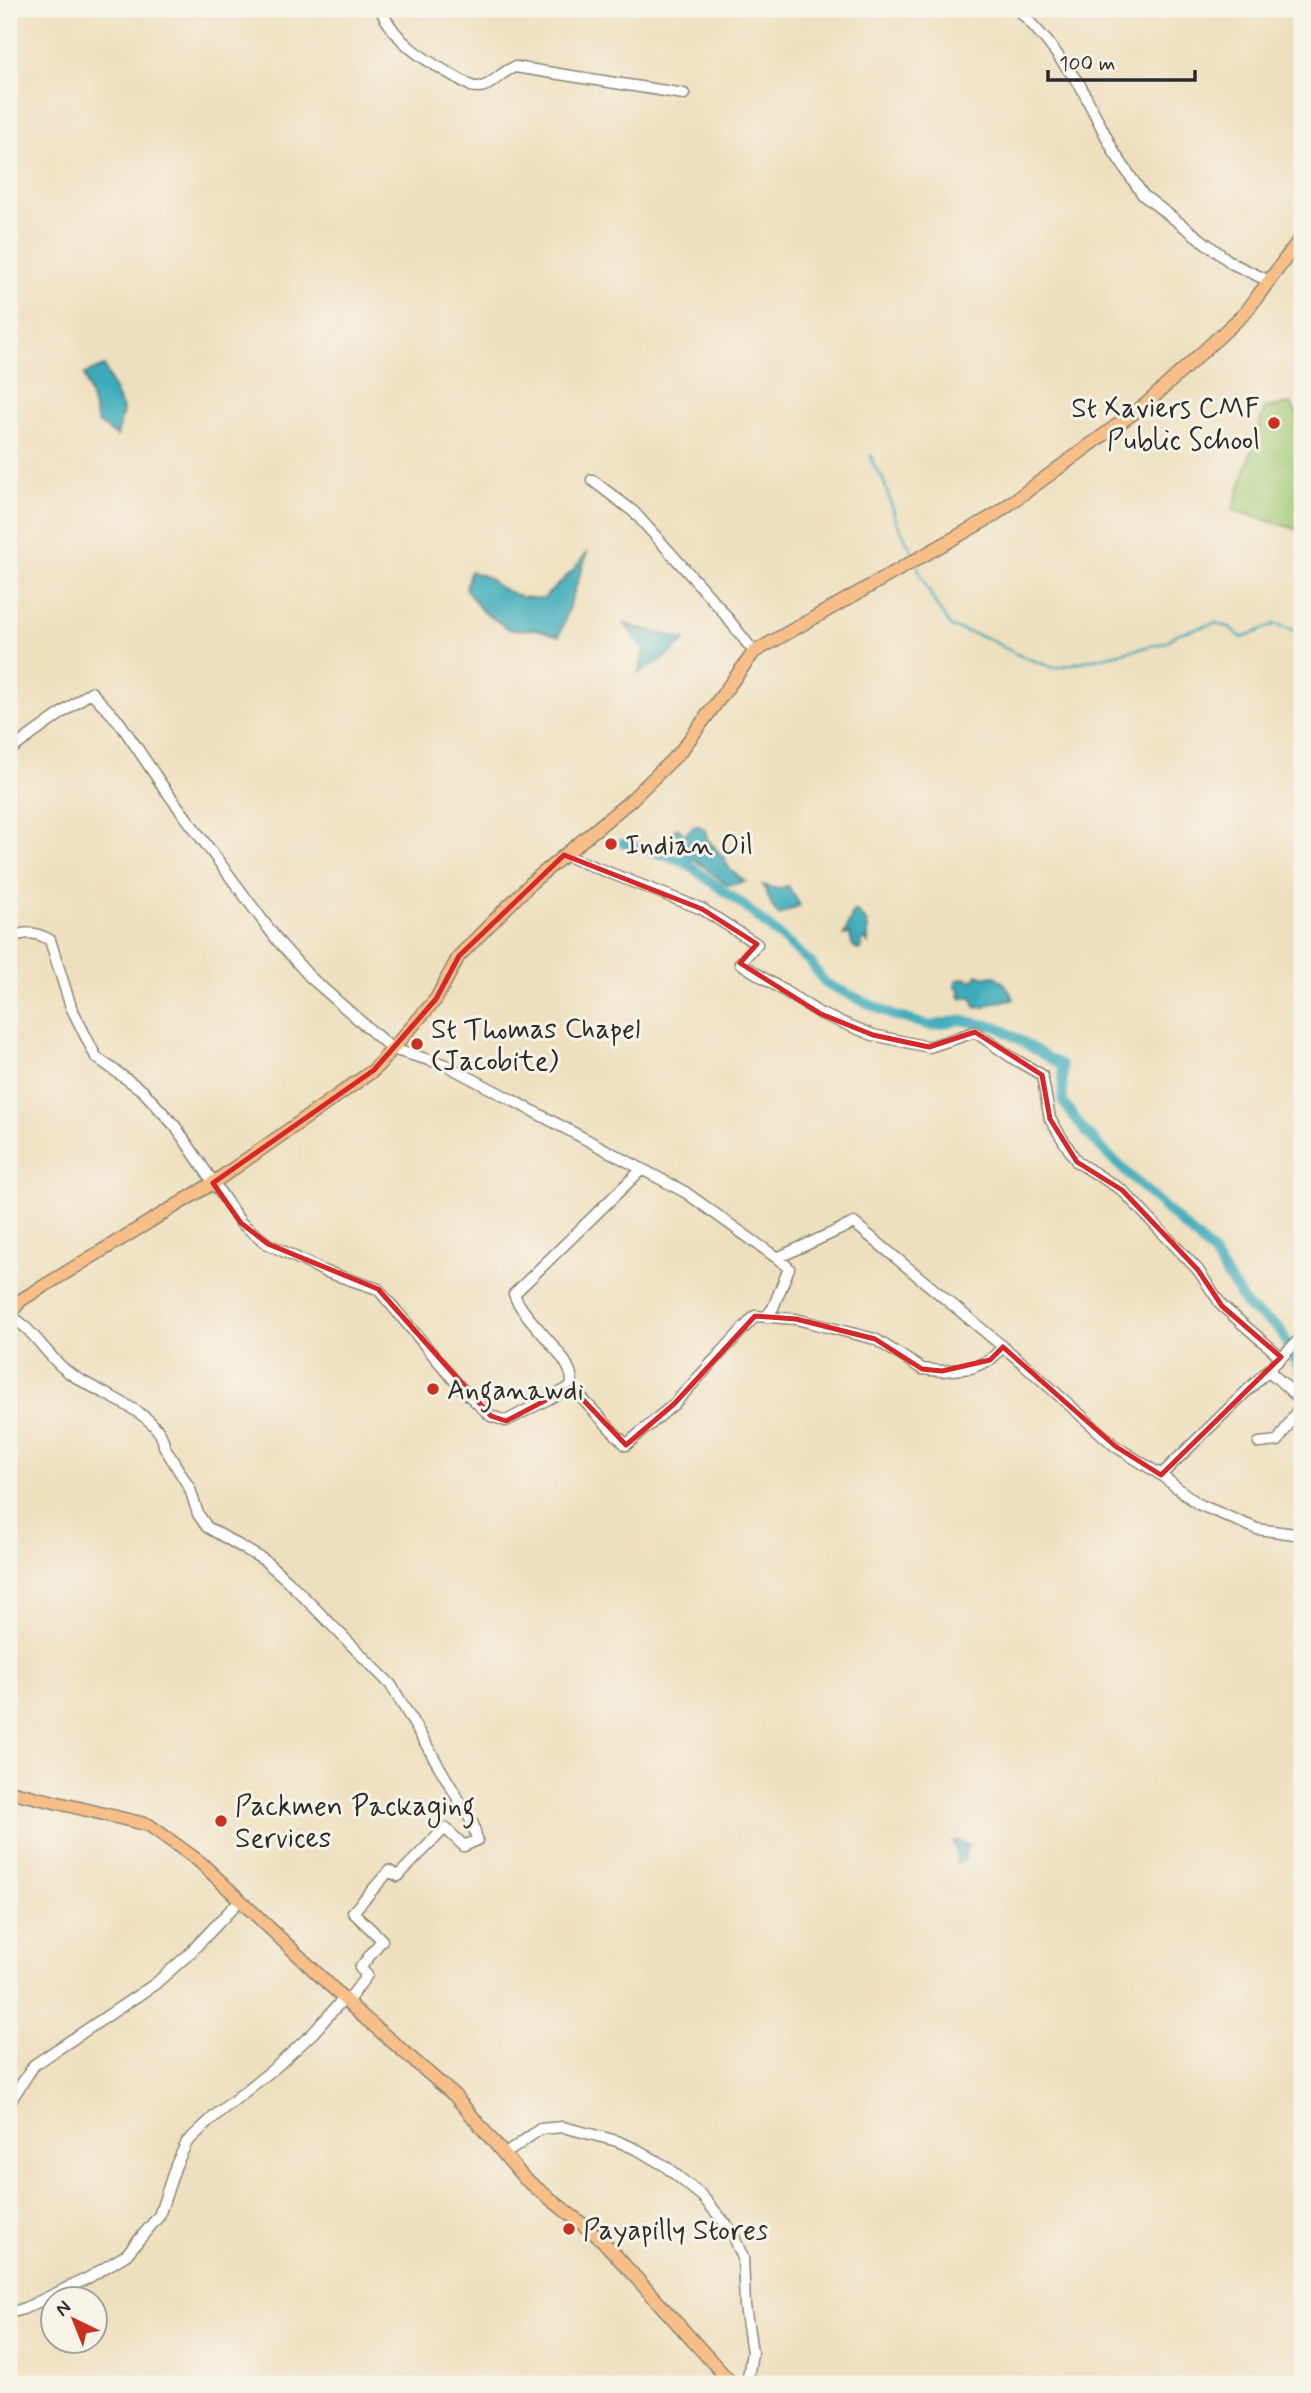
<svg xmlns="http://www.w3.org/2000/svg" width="1311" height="2393" font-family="Mynerve,sans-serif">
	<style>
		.green { fill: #9fc772; stroke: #65794e; stroke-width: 2 }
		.water { fill: #3baab9; stroke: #336a72; stroke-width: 2 }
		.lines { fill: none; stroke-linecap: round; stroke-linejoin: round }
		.stream { stroke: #3baab9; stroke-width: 2.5 }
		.canal { stroke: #3baab9; stroke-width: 10 }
		.minor-casing { stroke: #8c8574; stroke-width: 13 }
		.major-casing { stroke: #8c8574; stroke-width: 15 }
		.minor { stroke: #fff; stroke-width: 10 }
		.major { stroke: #f7be88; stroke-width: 12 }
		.marked { fill: none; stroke: #d62828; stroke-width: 5; stroke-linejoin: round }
		.poi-dot { fill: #c8321e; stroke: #f7f3e8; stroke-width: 2.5 }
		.labels { text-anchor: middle; stroke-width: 6; stroke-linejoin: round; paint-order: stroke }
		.poi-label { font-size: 28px; fill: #2b2b2b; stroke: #f7f3e8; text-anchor: start }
	</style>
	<rect width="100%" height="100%" fill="#f7f3e8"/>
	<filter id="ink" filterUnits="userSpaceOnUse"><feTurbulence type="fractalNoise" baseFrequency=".0143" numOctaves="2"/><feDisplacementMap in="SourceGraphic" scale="14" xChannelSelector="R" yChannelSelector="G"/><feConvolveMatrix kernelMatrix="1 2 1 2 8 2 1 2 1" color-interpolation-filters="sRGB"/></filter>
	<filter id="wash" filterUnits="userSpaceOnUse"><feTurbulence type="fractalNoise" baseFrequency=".00686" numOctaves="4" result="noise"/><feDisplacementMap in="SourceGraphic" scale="28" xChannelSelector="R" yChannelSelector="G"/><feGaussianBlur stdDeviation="1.57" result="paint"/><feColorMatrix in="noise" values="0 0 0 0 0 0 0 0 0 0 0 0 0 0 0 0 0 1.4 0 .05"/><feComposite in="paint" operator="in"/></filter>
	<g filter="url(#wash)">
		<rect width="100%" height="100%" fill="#eedfbe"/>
		<path class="green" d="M1291,404L1302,422V531L1233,510L1265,408Z"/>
		<path class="water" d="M104,366L123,411L117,436L98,423L84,374Z
			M588,551L559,636L536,629L510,630L481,610L466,589L470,571L487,577L499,587L520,597L543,599L574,569Z
			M625,624L685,640L669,655L639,673L644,650Z
			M696,825L705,829L707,839L724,858L730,870L745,882L727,885L694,859L683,861L679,851L674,846L677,837L672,832L678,828L684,835Z
			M763,885L777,889L788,886L800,905L779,915C770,907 769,896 763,885Z
			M854,910C870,921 868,926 868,943L865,939L861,942L862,948L857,950L852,944L850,934L844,935Z
			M977,974L985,977L995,976L1005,984L1014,999C1008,1002 1003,1000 997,1002C988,1005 985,1009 975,1007L972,997L961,999L959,995L961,991L955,986L956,981L964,978L973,981Z
			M958,1840L969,1846L965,1851V1860L957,1864L956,1850L953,1842Z"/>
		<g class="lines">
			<path class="stream" d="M871,455L873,464L883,479L897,522L915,557
				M918,563L919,571L936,605L951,627L987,638L1016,654L1054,668L1142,648L1166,642L1179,633L1216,623L1229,627L1242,638L1275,624L1293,630H1302"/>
			<path class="canal" d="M623,843L683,861L743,905L811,963L825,983L892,1015L931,1026L960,1020L998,1027L1062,1066L1063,1102L1084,1130L1110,1157L1211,1251L1248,1308L1279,1328L1302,1374"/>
		</g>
	</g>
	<g filter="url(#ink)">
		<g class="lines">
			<g class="minor-casing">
				<path id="minor" d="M380,9C402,52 431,62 471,86C490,92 498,72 515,67L684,94
					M1018,9L1046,40L1080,85L1114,152L1143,195L1233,264L1269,281
					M592,480L634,512L719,607L754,652
					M9,751L91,692L120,723L164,788L278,941L310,977L392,1049L446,1065L685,1192L777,1258L854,1223L1025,1365L1115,1446L1161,1475L1302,1337
					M564,855L702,909L757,944L740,963L821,1014L873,1035L929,1047L975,1032L1014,1059L1042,1075L1050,1119L1077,1162L1122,1190L1198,1270L1222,1306L1281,1357
					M9,938C25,932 35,931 50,940L71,1007L96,1057L143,1091L175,1126L241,1223L268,1244L324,1271L378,1289L460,1387L491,1416L506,1421L571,1387L626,1445L674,1404L755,1316L796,1319L875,1339L922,1369L942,1371L971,1368L990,1360L1003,1347
					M9,1314C33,1330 43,1350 63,1368C86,1390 162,1411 164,1446L190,1489L198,1514L207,1527L264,1560L287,1580L391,1685L473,1824L477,1840L464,1846L445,1828L398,1876L389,1871L353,1912L382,1940L360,1968L367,1975L347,2002
					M766,1317L773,1308L789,1268L777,1258
					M1268,1370L1302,1401
					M571,1387C580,1361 523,1322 514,1294L642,1169
					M1259,1443L1278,1441L1302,1403
					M1157,1472L1198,1504L1257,1529L1302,1535
					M9,2103L34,2065L155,1984L189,1954L240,1900
					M504,2155L540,2129L563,2127L617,2141L638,2150L665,2166L702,2196L731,2230L743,2258L745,2306L752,2352L747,2384
					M9,2313L23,2309L88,2278L126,2255L159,2216L176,2165L187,2142L218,2113L276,2067L313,2033L344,1998"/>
			</g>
			<g class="major-casing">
				<path id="major" d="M9,1315L21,1300L213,1183L374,1070L436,999L459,956L532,882L630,801L681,751L754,652L993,516L1146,404L1246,312L1302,236
					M9,1791L149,1825L200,1862L359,2013L455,2096L524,2178L601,2239L732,2384"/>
			</g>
			<use href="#minor" class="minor"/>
			<use href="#major" class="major"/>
		</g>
	</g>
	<path class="marked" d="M564,855L702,909L757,944L740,963L821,1014L873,1035L929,1047L975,1032L1042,1075L1050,1119L1077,1162L1122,1190L1198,1270L1222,1306L1281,1357L1161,1475L1115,1446L1003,1347L990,1360L942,1371L922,1369L875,1339L796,1319L755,1316L674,1404L626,1445L571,1387L506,1421L491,1416L378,1289L268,1244L241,1223L213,1183L374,1070L436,999L459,956Z"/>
	<g class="poi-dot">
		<circle cx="1274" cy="423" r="7"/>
		<circle cx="611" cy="844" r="7"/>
		<circle cx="417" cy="1044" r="7"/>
		<circle cx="433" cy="1389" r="7"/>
		<circle cx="221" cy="1821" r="7"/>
		<circle cx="569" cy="2229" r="7"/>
	</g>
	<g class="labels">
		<g class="poi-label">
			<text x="1260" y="417" text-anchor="end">St Xaviers CMF<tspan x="1260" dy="32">Public School</tspan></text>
			<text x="625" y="854">Indian Oil</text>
			<text x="431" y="1038">St Thomas Chapel<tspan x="431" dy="32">(Jacobite)</tspan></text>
			<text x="447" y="1399">Anganawdi</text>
			<text x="235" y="1815">Packmen Packaging<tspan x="235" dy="32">Services</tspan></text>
			<text x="583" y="2239">Payapilly Stores</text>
		</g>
	</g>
	<rect width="1311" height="2393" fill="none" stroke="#f7f3e8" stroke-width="35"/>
	<g transform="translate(74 2320) rotate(317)"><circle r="33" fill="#f7f3e8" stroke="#a5a39c" stroke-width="2"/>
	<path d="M0-5L12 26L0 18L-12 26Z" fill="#c8321e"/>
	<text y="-10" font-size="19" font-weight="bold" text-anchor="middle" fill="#2b2b2b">N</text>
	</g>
	<path d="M1048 70v10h147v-10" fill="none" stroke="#2b2b2b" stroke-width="3.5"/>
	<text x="1059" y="70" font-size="21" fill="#2b2b2b" stroke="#f7f3e8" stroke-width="5" paint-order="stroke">100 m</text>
</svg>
